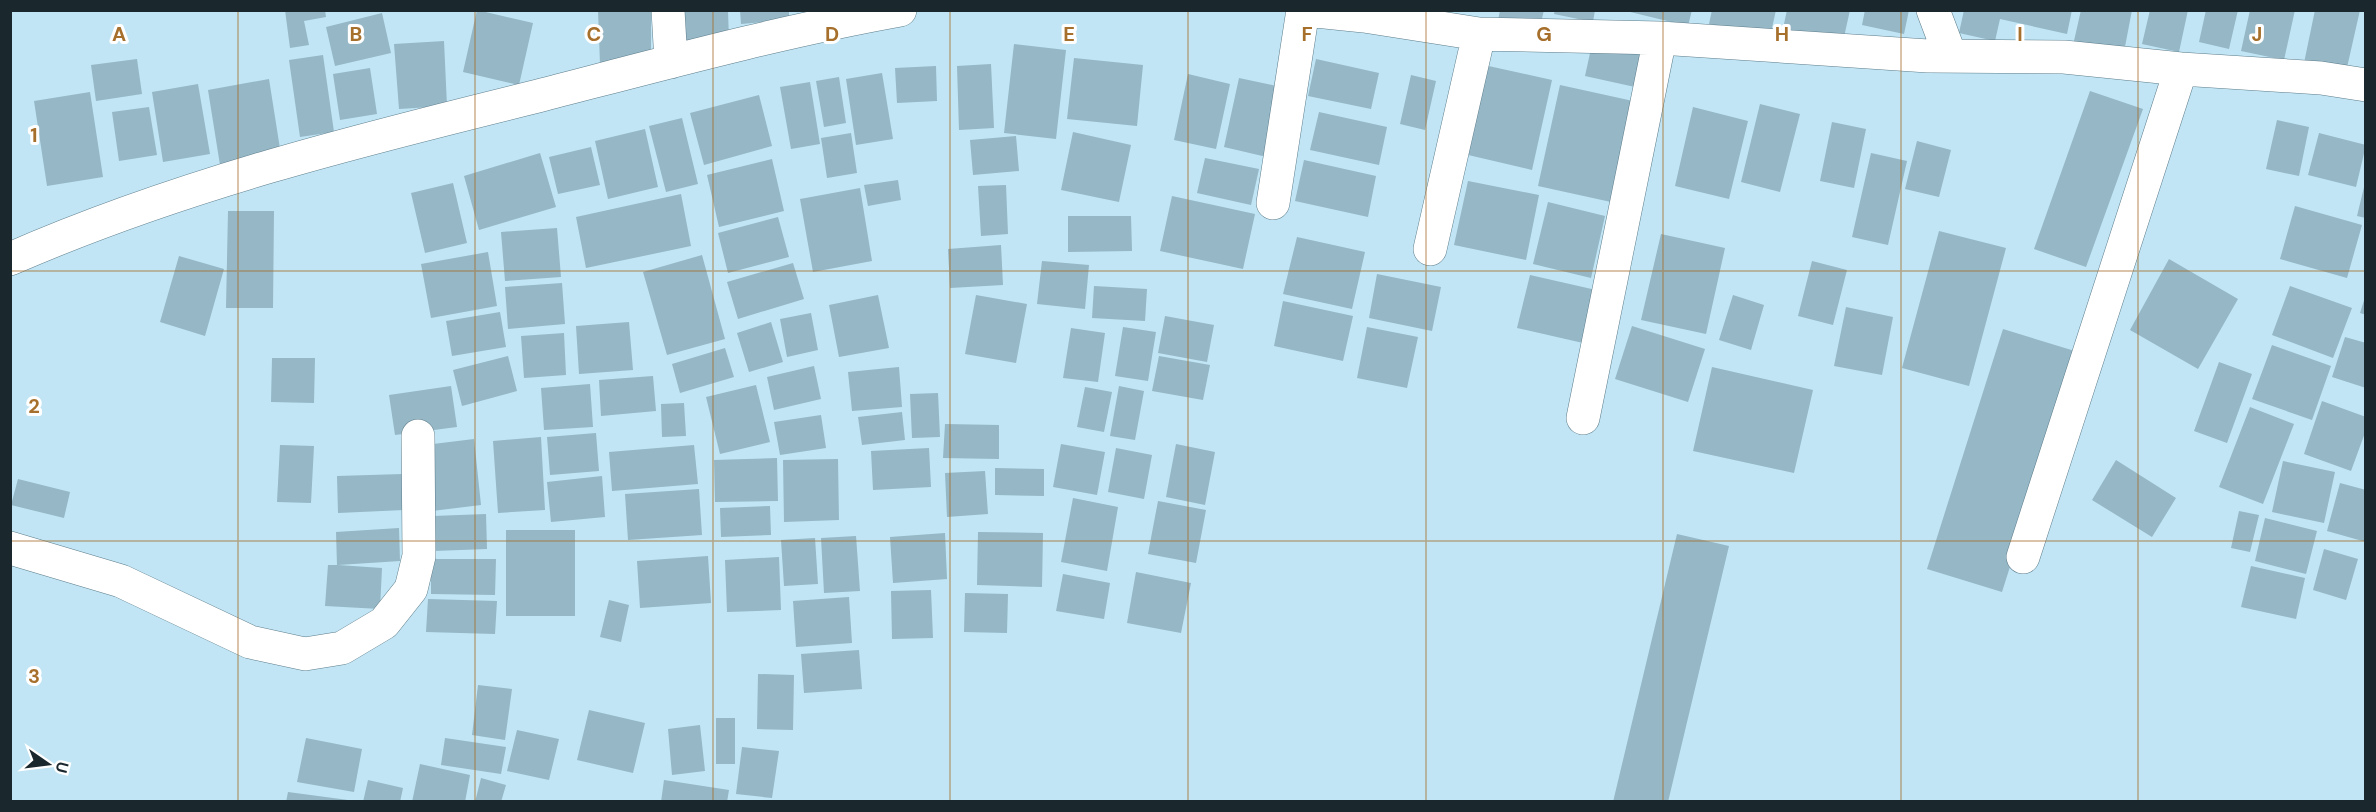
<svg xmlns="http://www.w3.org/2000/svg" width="2376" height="812" font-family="'DM Sans',sans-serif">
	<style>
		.building { fill: #95b7c6 }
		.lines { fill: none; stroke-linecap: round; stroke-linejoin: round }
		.street-casing { stroke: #5d7d8b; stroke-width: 34 }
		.street { stroke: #fff; stroke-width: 33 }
		.grid { fill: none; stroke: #a66f2b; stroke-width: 1.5; stroke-opacity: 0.55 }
		.grid-label { font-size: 20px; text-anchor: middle; font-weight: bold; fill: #a66f2b; stroke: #fff; stroke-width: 6; stroke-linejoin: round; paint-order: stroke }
	</style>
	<rect width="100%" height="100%" fill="#c1e5f4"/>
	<path class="building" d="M285,10H325L326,17L304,21L309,45L290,48Z
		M477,10L533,23L519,85L463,72Z
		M598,10H651V63L600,64Z
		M675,10H728L729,42L676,44Z
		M740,10H789V20L741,24Z
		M1500,10H1544L1539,31L1498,21Z
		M1555,10H1595L1593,22L1554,14Z
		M1622,10H1692L1688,26Z
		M1712,10H1776L1770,37L1709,24Z
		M1787,10H1850L1842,46L1782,33Z
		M1865,10H1909L1904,34L1862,25Z
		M1964,10H2072L2067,34L2000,19L1995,41L1959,33Z
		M2081,10H2132L2124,52L2074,41Z
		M2150,10H2188L2179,52L2142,44Z
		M2206,10H2238L2229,49L2199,42Z
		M2250,10H2295L2284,60L2241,51Z
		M2315,10H2360L2346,72L2304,63Z
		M382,13L391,53L335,66L326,27Z
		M444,41L447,106L399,109L394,44Z
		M1014,44L1066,50L1056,139L1004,133Z
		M1592,44L1641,55L1635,87L1585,76Z
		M323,55L334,132L300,137L289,60Z
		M1074,58L1143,65L1137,126L1067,119Z
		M137,59L142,94L96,101L91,65Z
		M1316,59L1379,73L1371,109L1308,96Z
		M991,64L994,128L959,130L957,66Z
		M1484,65L1552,80L1532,170L1464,154Z
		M936,66L937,101L897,103L895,68Z
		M370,68L377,114L340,120L333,74Z
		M882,73L893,139L856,145L846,79Z
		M1188,74L1230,84L1216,149L1174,140Z
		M1411,75L1436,81L1425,130L1400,124Z
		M839,77L846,123L824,127L816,81Z
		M1239,78L1286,88L1271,158L1224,147Z
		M269,79L281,155L220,165L208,90Z
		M810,82L820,144L791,149L780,87Z
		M198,84L210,154L163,162L152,92Z
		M1560,85L1633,101L1611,202L1538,186Z
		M2090,91L2143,109L2086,267L2034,249Z
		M90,92L103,177L47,186L34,101Z
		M759,95L772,146L704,165L690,113Z
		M1760,104L1800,114L1780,192L1741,182Z
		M149,107L157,155L119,161L112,112Z
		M1693,107L1748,121L1729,199L1675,186Z
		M1319,112L1387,127L1379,165L1310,150Z
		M682,118L698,184L666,192L649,126Z
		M2277,120L2309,127L2299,176L2266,169Z
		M1832,122L1866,129L1854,188L1820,181Z
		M645,129L658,187L608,199L595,141Z
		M1073,132L1131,145L1119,202L1061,190Z
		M851,133L857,173L827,178L821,138Z
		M2319,133L2366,145L2356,187L2308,175Z
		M1016,136L1019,171L973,175L970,140Z
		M1917,141L1951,150L1939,197L1905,189Z
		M591,147L600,185L558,194L549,157Z
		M540,153L556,207L479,230L464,176Z
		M1871,153L1907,161L1888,245L1852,237Z
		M1205,158L1259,169L1251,205L1197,193Z
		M772,159L784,211L719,227L707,175Z
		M1304,160L1376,176L1368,217L1295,201Z
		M898,180L901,200L868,206L864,185Z
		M1468,181L1539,195L1526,260L1454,245Z
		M453,183L467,243L425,253L411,193Z
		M2365,183H2366V218L2357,216Z
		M1006,185L1008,234L981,236L978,186Z
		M860,188L872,261L813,272L800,199Z
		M681,194L691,246L586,268L576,217Z
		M1172,196L1255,214L1243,269L1160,251Z
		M1548,202L1605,216L1591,278L1533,264Z
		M2295,206L2362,225L2347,278L2280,259Z
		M228,211H274L273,308H226Z
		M1068,216H1131L1132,251L1068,252Z
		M778,217L789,257L728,273L718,233Z
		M557,228L561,277L505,281L501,232Z
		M1939,231L2006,248L1969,386L1902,368Z
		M1661,234L1725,248L1706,334L1641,320Z
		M1297,237L1365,252L1352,309L1283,294Z
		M1001,245L1003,285L950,288L948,249Z
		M488,252L497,306L431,318L421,264Z
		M702,255L725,339L667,355L643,272Z
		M179,256L224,269L205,336L160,322Z
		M2169,259L2238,299L2198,369L2130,330Z
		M1042,261L1089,265L1085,309L1037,304Z
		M1812,261L1847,270L1833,325L1798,316Z
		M793,263L804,299L738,319L727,282Z
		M1377,274L1441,287L1432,331L1369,318Z
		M1530,275L1596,290L1583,343L1517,328Z
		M562,283L565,324L508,329L505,287Z
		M1094,286L1147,289L1145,321L1092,318Z
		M2290,286L2352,308L2333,358L2272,335Z
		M2366,294V315L2360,313Z
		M878,295L889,348L839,357L829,305Z
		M976,295L1027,304L1016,363L965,354Z
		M1733,295L1764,305L1751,350L1719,340Z
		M1283,301L1353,316L1343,361L1274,346Z
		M1846,307L1893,317L1882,375L1834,366Z
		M500,312L506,347L452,356L446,321Z
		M811,313L818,350L787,357L780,319Z
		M1165,316L1214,325L1207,362L1158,353Z
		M629,322L633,370L579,374L576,326Z
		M771,322L783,362L749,372L737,333Z
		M1632,326L1705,349L1688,402L1615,379Z
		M1123,327L1156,332L1148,381L1115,376Z
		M1367,327L1418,337L1407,388L1357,378Z
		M1071,328L1105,333L1098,382L1063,378Z
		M2003,329L2078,352L2002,592L1927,569Z
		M564,333L566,375L524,378L521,336Z
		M2345,337L2366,343V388L2332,377Z
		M2272,345L2331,366L2312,420L2252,399Z
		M725,348L734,377L680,393L672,364Z
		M508,356L517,391L462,406L453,370Z
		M1159,356L1210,365L1203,400L1152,391Z
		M272,358H315L314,403L271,402Z
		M2219,362L2252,374L2227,443L2194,431Z
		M814,366L821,399L774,410L767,377Z
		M899,367L902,407L852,411L848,372Z
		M1712,367L1813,390L1794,473L1693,451Z
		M653,376L656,411L601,416L599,380Z
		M590,384L593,427L544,430L541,388Z
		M756,385L770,442L720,454L706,397Z
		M451,386L457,427L395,435L389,395Z
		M1119,386L1144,391L1135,440L1110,436Z
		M1085,387L1112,392L1104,432L1077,427Z
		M938,393L940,437L912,438L910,394Z
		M2322,401L2366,417V430L2351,471L2304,454Z
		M684,403L686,436L662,437L661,404Z
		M2250,407L2294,424L2263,504L2219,487Z
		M902,412L905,440L862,445L858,417Z
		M821,415L826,448L780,455L774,422Z
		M945,424L999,425V459L943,458Z
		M596,433L599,471L550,475L547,437Z
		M541,437L545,510L498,513L493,441Z
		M474,439L481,505L432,511L425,445Z
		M1061,444L1105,452L1097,495L1053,487Z
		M1176,444L1215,452L1205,505L1166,497Z
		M280,445L314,446L311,503L277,502Z
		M694,445L698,484L612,491L609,452Z
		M929,448L931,487L873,490L871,451Z
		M1116,448L1152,455L1144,499L1108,492Z
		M777,458L778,501L715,502L714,460Z
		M838,459L839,520L784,522L783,460Z
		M2116,460L2176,498L2152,537L2092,500Z
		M2283,461L2335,472L2324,523L2272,512Z
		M995,468L1044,469V496L995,495Z
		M985,471L988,514L947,517L945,473Z
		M403,474L404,510L338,513L337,476Z
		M602,476L605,517L551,522L547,482Z
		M18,479L70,492L64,518L11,505Z
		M2340,483L2366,490V542L2327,531Z
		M699,489L702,535L628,540L625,494Z
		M1073,498L1118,507L1107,571L1061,562Z
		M1158,501L1206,510L1196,563L1148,554Z
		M770,506L771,535L721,537L720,508Z
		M2239,511L2259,515L2250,552L2231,548Z
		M486,514L487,549L434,551L433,516Z
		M2265,518L2317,531L2306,574L2255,561Z
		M399,528L400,561L338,565L382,568L380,609L325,606L328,565H337L336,532Z
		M506,530H575V616H506Z
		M978,532L1043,533L1042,587L977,585Z
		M945,533L947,579L893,583L890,537Z
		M1677,534L1729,546L1668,802H1613Z
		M856,536L860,591L824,593L821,538Z
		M815,538L818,584L784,586L781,540Z
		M2324,549L2358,559L2346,600L2313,590Z
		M708,556L711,603L640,608L637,561Z
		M779,557L781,610L727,612L725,560Z
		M431,559H496L495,595L431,594Z
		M2251,566L2305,578L2296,619L2241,607Z
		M1136,572L1191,583L1181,633L1127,623Z
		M1063,574L1110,583L1104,619L1056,611Z
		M931,590L933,638L892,639L891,591Z
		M965,593L1008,594L1007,633L964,632Z
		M849,597L852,643L796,647L793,601Z
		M428,599L497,601L495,634L426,632Z
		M609,600L629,605L621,642L600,637Z
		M859,650L862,689L804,693L801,654Z
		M758,674L794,675L793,730L757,729Z
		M478,685L512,689L505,740L472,735Z
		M589,710L645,723L633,773L577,760Z
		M716,718H735V764H716Z
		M700,725L705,771L672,775L668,729Z
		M517,730L559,739L549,780L507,771Z
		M306,738L362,749L354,792L297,782Z
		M445,738L506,747L501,774L441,765Z
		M742,747L779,751L772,798L736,794Z
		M420,764L470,775L465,802H412Z
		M481,778L506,785L501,802H475Z
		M368,780L403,788L400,802H363Z
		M664,780L729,790L727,802H661Z
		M288,792L348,800V802H286Z"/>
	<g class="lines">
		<g class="street-casing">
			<path id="street" d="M668,10L671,62
				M1306,10L1364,16L1479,34L1660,38L1928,56L2064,57L2181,69L2321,78L2366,85
				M1933,10L1950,55
				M1273,203L1303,10
				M1430,249L1479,34
				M10,259C179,185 359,140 538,96C658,65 778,32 900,10
				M1583,418L1660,38
				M10,548L121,581L250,642L305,654L342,648L384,623L411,589L419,556L418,436
				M2023,557L2181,69"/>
		</g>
		<use href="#street" class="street"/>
	</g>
	<path class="grid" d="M238,10V802M475,10V802M713,10V802M950,10V802M1188,10V802M1426,10V802M1663,10V802M1901,10V802M2138,10V802M10,271H2366M10,541H2366"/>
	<g class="grid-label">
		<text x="119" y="41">A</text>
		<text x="356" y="41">B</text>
		<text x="594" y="41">C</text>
		<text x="832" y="41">D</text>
		<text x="1069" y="41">E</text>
		<text x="1307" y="41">F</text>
		<text x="1544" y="41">G</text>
		<text x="1782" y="41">H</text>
		<text x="2020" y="41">I</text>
		<text x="2257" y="41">J</text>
		<text x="34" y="142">1</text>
		<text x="34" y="413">2</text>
		<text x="34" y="683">3</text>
	</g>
	<rect width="2376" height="812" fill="none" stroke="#1a272d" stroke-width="24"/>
	<g transform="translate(48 764) rotate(104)" stroke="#ffffff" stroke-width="4.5" paint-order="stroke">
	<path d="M0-4.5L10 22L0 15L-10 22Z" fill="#1a272d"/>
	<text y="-9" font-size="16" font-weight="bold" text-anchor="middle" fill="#1a272d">U</text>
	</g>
</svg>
